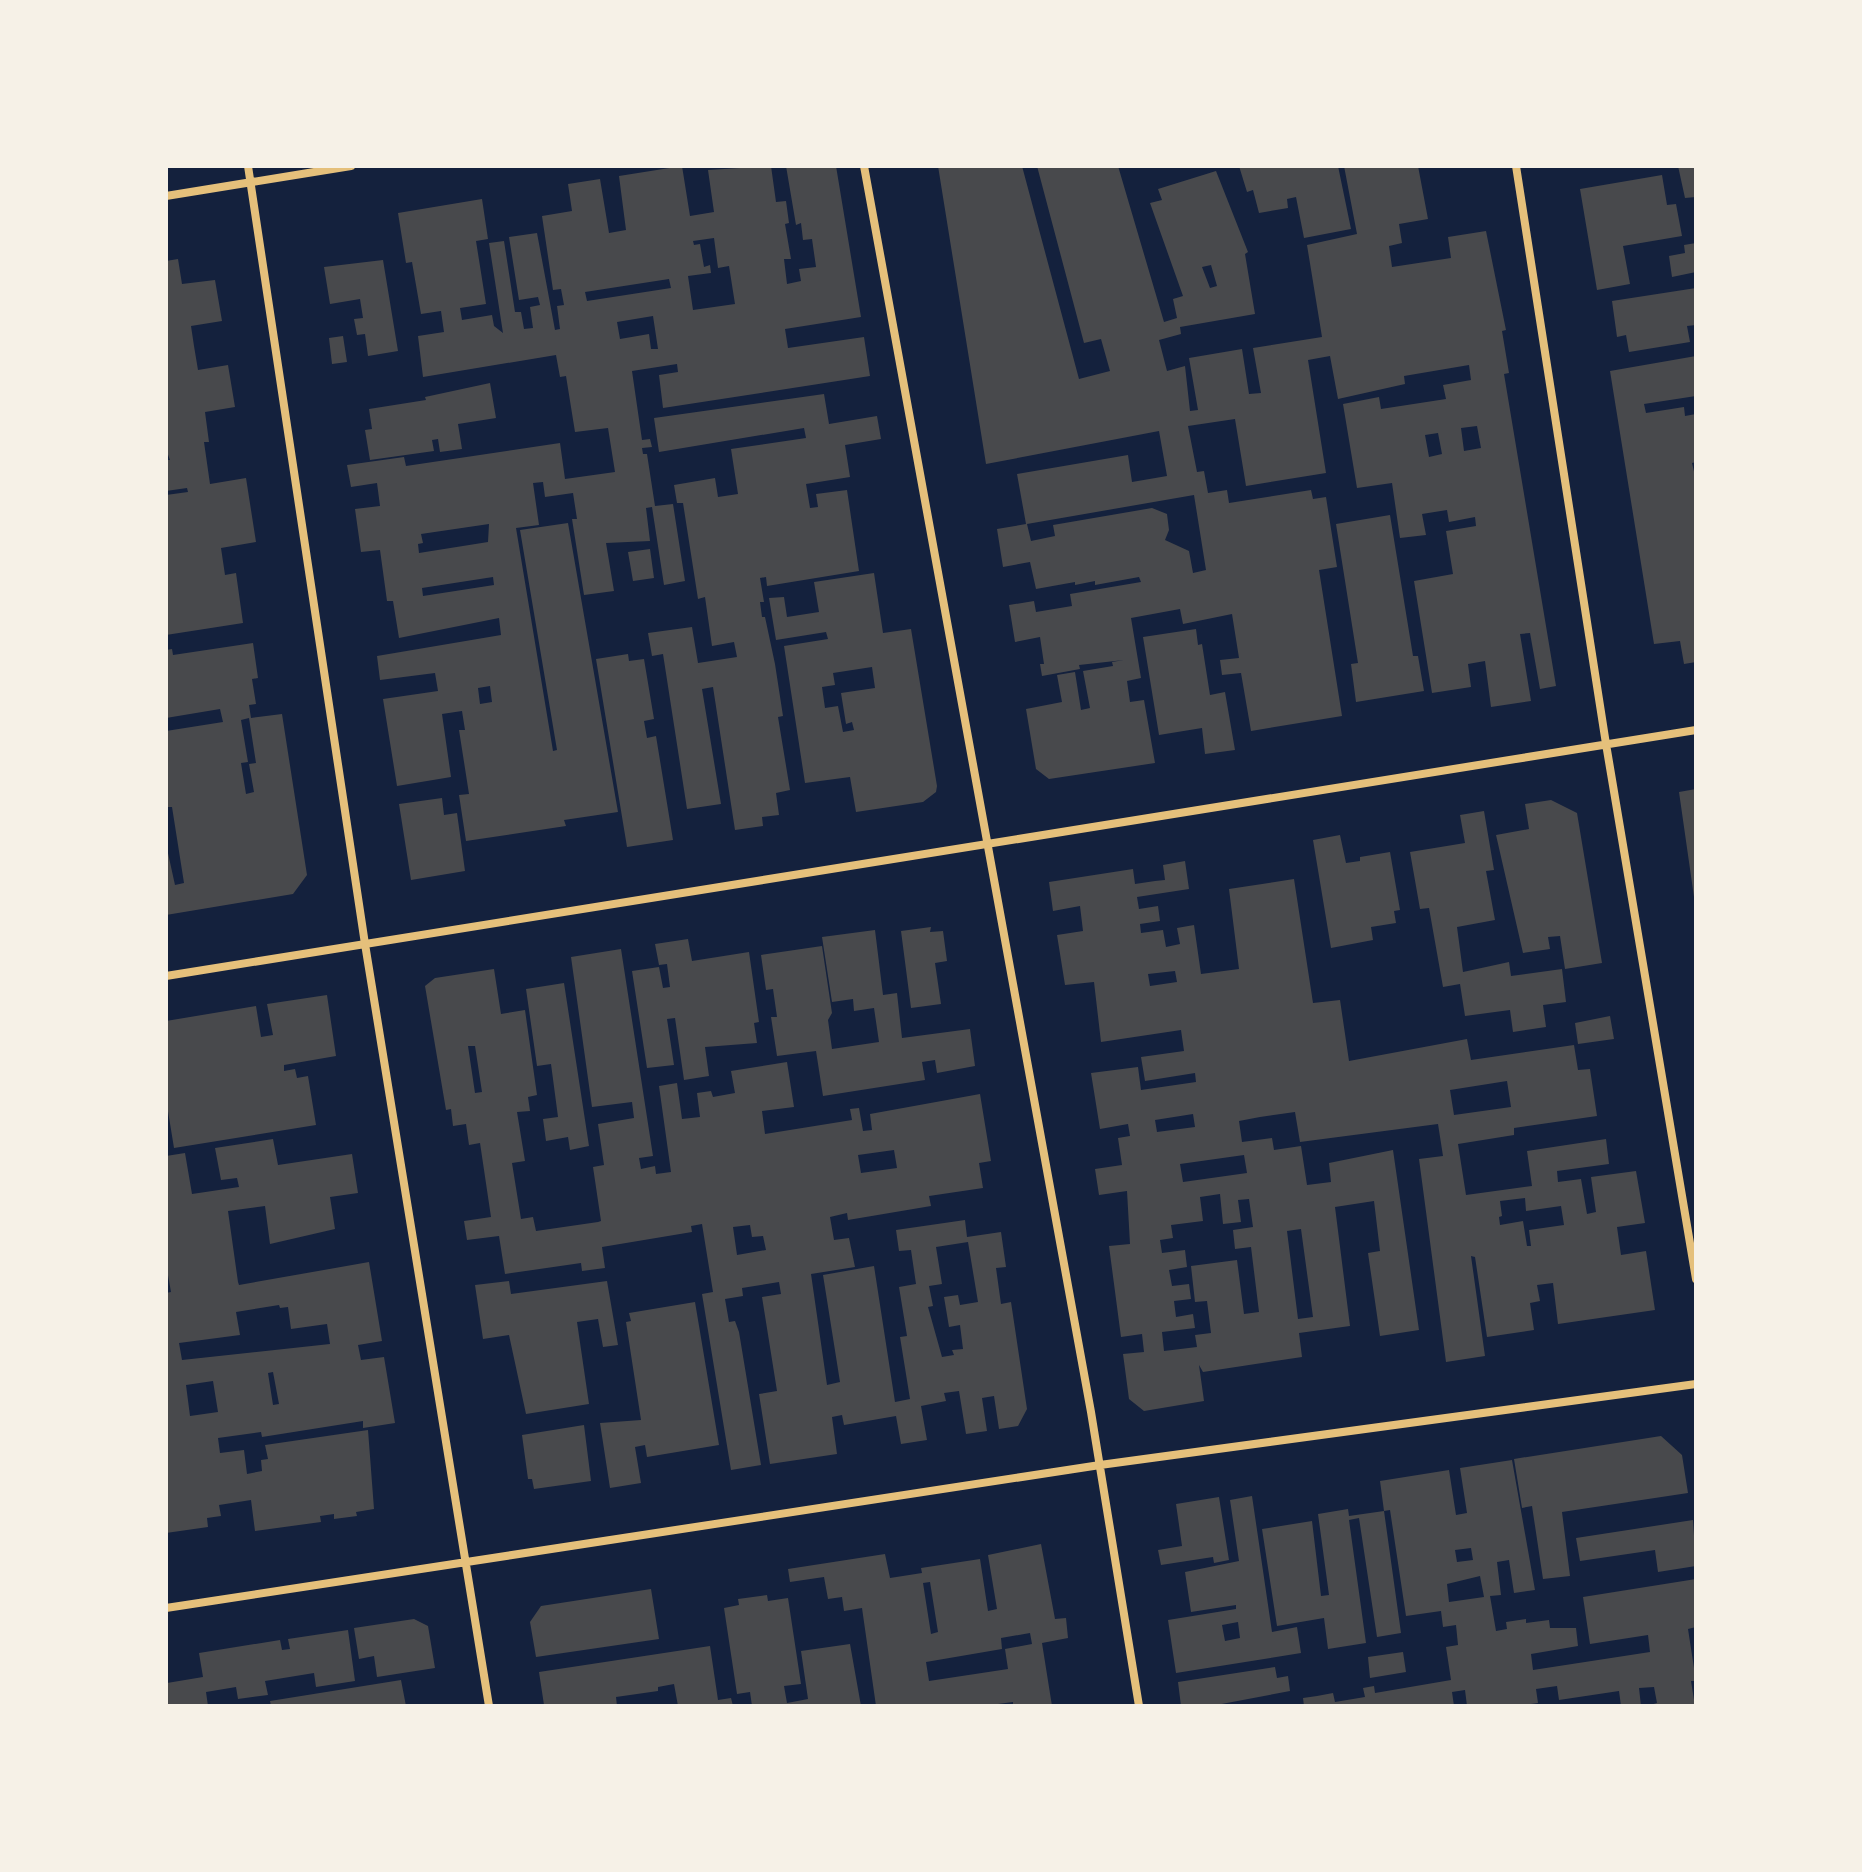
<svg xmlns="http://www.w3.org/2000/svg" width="1862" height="1872" font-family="Karla,sans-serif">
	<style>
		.building { fill: #48494c; fill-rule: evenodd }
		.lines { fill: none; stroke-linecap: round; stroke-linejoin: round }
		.minor { stroke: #e5c07b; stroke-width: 8 }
	</style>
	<rect width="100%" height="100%" fill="#14213d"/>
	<path class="building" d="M682,166L690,216L714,212L708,170L771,166L776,202L786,201L789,223L785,224L791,259H784L787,284L801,281L799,269L816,267L812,239L803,240L801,223L796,225L786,166H836L861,317L785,329L788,348L864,337L870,376L663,408L659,375L678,372L677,364L632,371L642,440L650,439L652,447L642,448L643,454H647L655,506L673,504L685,581L664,585L652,507L646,508L650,541L606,543L614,591L584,595L572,519H577L573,493L545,497L543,482L533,483L539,525L516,528L553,751L557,750L520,530L568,523L618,812L564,820L566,826L466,841L459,795L469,794L459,730H465L462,711L442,714L451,777L397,786L383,699L438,691L435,673L380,680L377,656L501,635L499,618L399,638L393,601H387L380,550L361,552L355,509L380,506L377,483L351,487L347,465L404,457L406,466L560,443L565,479L615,472L608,428L575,432L566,376L560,377L556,355L423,377L418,336L444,332L441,311L421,314L412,262L406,263L398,213L482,199L488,239L476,241L486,304L460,308L462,320L492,315L494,326L503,333L489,243L504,241L515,312H521L524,329L533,328L530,307L540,305L538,297L519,300L509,237L537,233L555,330L560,329L557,306L564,305L561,289L553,290L542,216L572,211L568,184L600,179L609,233L626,230L619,176ZM714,238L718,268L729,266L735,304L693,310L688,276L711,273L710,265L704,267L700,244L694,245L693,241ZM669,279L671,288L587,301L585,292ZM653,316L658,349H651L649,334L620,339L617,322ZM489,524L488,542L419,553L418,544L423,543L421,534ZM493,577L494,585L423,596L422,588ZM490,686L492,702L480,704L478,688Z
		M938,166H1022L1079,379L1110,371L1101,339L1084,343L1037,166H1118L1164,322L1177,318L1173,299L1183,296L1150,203L1162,200L1158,189L1216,171L1248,252L1245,254L1255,314L1180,327L1181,334L1159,340L1167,371L1185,366L1190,411L1198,410L1189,358L1242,349L1249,394L1261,393L1253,348L1322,337L1307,245L1357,234L1344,166H1418L1428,219L1399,224L1402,243L1389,246L1392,267L1451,258L1448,237L1486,231L1506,330L1502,331L1509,373L1504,374L1556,686L1540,689L1530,633L1520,634L1531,701L1491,707L1485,661L1468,664L1471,687L1432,693L1414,581L1453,574L1446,531L1476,526L1475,517L1449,522L1447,510L1422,514L1426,535L1400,538L1392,483L1357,488L1343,404L1379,397L1381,409L1446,399L1443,385L1471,380L1469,365L1404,376L1405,384L1338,399L1330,356L1308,360L1326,473L1246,486L1235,419L1188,426L1197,472L1204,471L1208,493L1227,490L1229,503L1311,490L1313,499L1326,497L1337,567L1319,570L1342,716L1251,731L1241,673L1222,675L1220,660L1239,658L1232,614L1183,624L1180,609L1131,618L1141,678L1127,681L1130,702L1144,700L1155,763L1049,779L1036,769L1026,709L1062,702L1057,675L1075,672L1081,710L1090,708L1083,671L1113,666L1112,662L1124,660L1079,665L1080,669L1042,676L1040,664H1044L1040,637L1015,642L1009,605L1034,601L1036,612L1072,606L1070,594L1141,582L1139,577L1095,585V581L1075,585V582L1036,589L1030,562L1003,567L997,529L1026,524L1017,474L1128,455L1132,482L1167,476L1159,431L986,464ZM1211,265L1217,286L1210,288L1202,267ZM1477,426L1481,448L1464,451L1461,428ZM1438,433L1442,454L1429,457L1425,435ZM1194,495L1206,570L1193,573L1189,551L1165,540L1169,530L1167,514L1152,508L1053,525L1055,536L1031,541L1027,524Z
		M1239,166H1338L1351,229L1304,238L1296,197L1287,199L1288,208L1259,213L1253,190L1247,192Z
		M1678,166H1696V197L1685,198Z
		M1662,175L1667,205L1676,204L1682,236L1623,246L1630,284L1597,290L1580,189Z
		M1696,243V272L1672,277L1669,256L1685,253L1684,245Z
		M178,259L182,284L215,280L222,321L191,326L194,346L198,370L228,365L235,407L205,412L209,442H204L210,484L246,478L256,542L221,548L225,575L236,573L243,623L166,635V495L188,492L187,488L166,491V460H170L166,449V261Z
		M383,260L398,351L368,356L365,334L357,335L354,319L363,318L360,299L330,304L324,267Z
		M1696,288V325L1687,326L1690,342L1629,352L1626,335L1617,337L1612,301Z
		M343,336L347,362L332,364L329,338Z
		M1696,356V396L1644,404L1646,413L1684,407L1685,416L1696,414V462L1692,463L1696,480V662L1684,664L1680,641L1654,644L1610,371Z
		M490,383L496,418L458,424L462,449L440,452L438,439L432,440L434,451L370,460L365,430L372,429L369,409L426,400L425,397Z
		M824,394L829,424L877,416L881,439L845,445L850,477L806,484L810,508L818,507L816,494L847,490L859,571L767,586L766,577L760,578L764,602H760L762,617H765L775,664L783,716L778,717L790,790L776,793L779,815L762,817L763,826L735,830L713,687L702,689L721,804L687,809L663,654L652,656L648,633L692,627L698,663L737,657L734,642L712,646L705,597L698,599L683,503H677L674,485L715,478L718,497L738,494L731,449L806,438L804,428L659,452L654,418Z
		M1390,515L1413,656H1418L1424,691L1356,702L1351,664L1358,663L1336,524Z
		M650,549L654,578L633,581L628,552Z
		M874,573L883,633L911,629L937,786L936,792L923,802L856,812L850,777L805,783L784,646L828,639L826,632L776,640L769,598L784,597L787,617L819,612L814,582ZM872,667L875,688L841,693L846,724L852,722L854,730L843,732L838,706L825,708L822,687L835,685L833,673Z
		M1196,629L1198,645L1202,644L1210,695L1225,692L1235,750L1205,754L1202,728L1159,735L1143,637Z
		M253,643L258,678L252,679L256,704L249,705L251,718L282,714L307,875L293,894L166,915V844L175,885L184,883L172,807H166V731L223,722L220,709L166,718V650L172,649L173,655ZM249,718L256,763L249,764L254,792L246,794L241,763L248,762L241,720Z
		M628,654L629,661L644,659L654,719L644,721L647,738L656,736L673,840L627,847L596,659Z
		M1696,789V897H1694L1679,792Z
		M442,798L444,815L457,813L465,871L411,880L399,804Z
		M1551,800L1577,813L1602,963L1565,969L1560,936L1548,937L1550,949L1523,953L1496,835L1529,829L1525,804Z
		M1484,811L1494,870L1486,871L1495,920L1457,927L1463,972L1509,962L1511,976L1562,969L1566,1002L1543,1005L1546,1027L1513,1032L1510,1010L1465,1016L1460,984L1443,987L1429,908L1420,909L1410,852L1465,843L1460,815Z
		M1340,835L1346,863L1360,861V857L1390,852L1400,910L1394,911L1396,923L1371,927L1373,940L1331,948L1313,840Z
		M1185,861L1189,889L1137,897L1139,909L1158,906L1160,921L1140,924L1141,933L1163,930L1166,947L1180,944L1177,928L1194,925L1201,974L1239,969L1229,889L1294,879L1313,1003L1340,1000L1349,1061L1467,1039L1471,1060L1574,1045L1578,1070L1590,1069L1597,1116L1514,1128V1135L1458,1144L1466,1195L1532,1186L1527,1151L1606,1139L1609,1164L1557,1171L1558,1182L1581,1179L1587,1214L1596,1212L1591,1177L1636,1171L1645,1223L1617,1227L1621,1255L1646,1251L1655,1310L1558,1324L1553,1283L1537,1285L1540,1301L1530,1303L1534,1330L1487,1337L1475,1257L1471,1256L1485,1356L1446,1362L1419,1159L1443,1156L1438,1124L1300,1142L1295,1112L1260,1117L1239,1121L1242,1142L1272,1138L1274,1150L1301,1146L1307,1185L1331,1182L1329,1163L1393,1150L1419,1330L1380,1336L1368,1253L1380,1251L1374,1201L1335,1207L1350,1326L1299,1333L1302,1357L1203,1372L1199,1365L1204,1401L1144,1411L1129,1399L1123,1354L1144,1352L1142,1334L1121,1337L1109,1246L1130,1244L1127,1191L1099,1195L1095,1169L1122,1165L1118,1138L1130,1136L1128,1124L1100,1129L1091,1073L1138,1067L1141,1090L1196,1082L1195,1073L1145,1081L1141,1057L1184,1051L1181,1030L1101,1042L1094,982L1065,985L1057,935L1083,931L1080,906L1053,911L1049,882L1133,869L1135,884L1155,881L1165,880L1163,865ZM1175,971L1177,982L1150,986L1148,974ZM1507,1081L1511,1107L1454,1115L1450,1090ZM1193,1114L1195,1127L1157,1132L1155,1120ZM1244,1155L1247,1173L1183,1182L1180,1164ZM1220,1194L1223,1224L1241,1222L1238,1200L1249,1199L1253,1227L1233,1230L1235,1249L1251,1247L1259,1312L1244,1314L1237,1260L1191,1266L1195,1302L1207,1301L1211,1333L1195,1335L1197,1347L1164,1351L1162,1332L1195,1328L1193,1314L1176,1317L1174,1301L1191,1299L1189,1284L1172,1286L1169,1270L1187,1267L1185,1250L1162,1253L1160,1240L1173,1238L1171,1225L1203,1221L1200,1197ZM1525,1198L1526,1211L1561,1206L1564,1225L1529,1230L1531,1246H1527L1523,1221L1500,1225L1499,1217L1502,1216L1500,1201ZM1301,1229L1313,1317L1298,1319L1287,1231Z
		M931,927L930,932L943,931L947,961L935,963L941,1004L911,1008L901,931Z
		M875,930L883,995L897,993L902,1038L970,1029L975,1066L937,1073L935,1060L922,1062L925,1080L823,1096L816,1051L777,1056L771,1017H777L773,989L766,990L761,955L822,946L832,1013L828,1020L832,1049L879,1042L874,1008L854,1011L853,999L832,1002L822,937Z
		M688,939L692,961L749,952L759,1022L754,1023L757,1043L705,1047L709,1076L684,1080L675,1018L667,1019L674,1065L647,1068L632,971L659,967L663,988L670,987L667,964L659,965L655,944Z
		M621,949L653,1156L639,1158L641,1169L655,1166L656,1174L671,1172L659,1086L677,1083L682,1119L700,1117L697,1093L711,1091L713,1097L735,1093L731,1071L787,1062L794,1107L762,1111L765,1134L852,1120L850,1109L859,1108L863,1131L872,1130L870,1114L980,1094L991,1161L979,1163L983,1188L929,1196L931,1206L848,1220L847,1213L830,1217L834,1240L849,1238L855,1267L811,1274L827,1385L840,1382L823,1275L874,1266L895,1402L910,1399L900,1337L907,1336L899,1287L916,1284L911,1250L899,1251L896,1230L965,1220L967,1237L1001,1232L1006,1267L996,1268L1001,1304L1011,1302L1027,1409L1018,1426L999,1429L994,1396L982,1398L987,1431L966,1434L959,1391L944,1393L946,1401L921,1406L927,1440L901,1444L896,1416L844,1425L842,1415L832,1417L837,1454L770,1464L759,1394L777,1391L762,1297L781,1294L779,1282L742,1288L743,1296L725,1299L729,1322L735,1321L739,1332L761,1465L731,1470L702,1294L713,1292L702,1224L691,1226L692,1232L602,1247L605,1268L582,1271L581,1263L505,1274L499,1236L467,1240L464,1221L491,1217L480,1143L469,1145L466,1124L453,1126L451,1109L446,1110L425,986L435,978L494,969L501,1014L525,1010L537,1095L528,1097L530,1111L517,1112L525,1161L512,1163L521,1219L533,1217L536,1231L598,1222L601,1221L593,1167L604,1165L598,1124L634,1118L632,1102L592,1107L571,957ZM468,1046H475L482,1092L475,1093ZM894,1150L897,1168L861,1173L858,1155ZM750,1225L752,1237L763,1236L766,1250L737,1255L733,1227ZM968,1242L978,1302L960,1305L958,1295L944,1297L949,1327L960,1325L963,1349L952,1350L954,1355L942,1357L928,1307L933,1306L929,1286L942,1284L936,1247Z
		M564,983L589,1146L570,1150L568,1137L546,1141L543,1119L558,1117L551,1064L537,1066L526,989Z
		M327,995L336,1056L284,1065V1071L295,1069L297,1078L308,1076L316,1125L174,1148L166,1099V1021L256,1006L261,1037L273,1035L267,1004Z
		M1610,1016L1614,1039L1578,1044L1575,1023Z
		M273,1139L278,1165L352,1154L358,1193L330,1197L335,1229L270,1244L265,1206L228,1211L238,1282L239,1285L369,1262L382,1341L358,1345L361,1360L384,1357L395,1423L363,1428V1421L262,1437L261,1432L218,1438L220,1453L244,1450L247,1474L262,1471L261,1460L268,1459L265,1445L368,1430L374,1509L356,1512L357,1516L334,1519V1514L320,1516L321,1522L255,1531L251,1500L219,1505L221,1516L207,1518L208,1527L166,1533V1293L171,1292L166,1264V1156L185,1153L192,1194L239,1187L237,1178L221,1180L215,1148ZM279,1305L280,1308L288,1307L291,1329L327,1324L330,1344L182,1360L179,1343L240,1335L236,1312ZM273,1372L279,1404L273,1405L268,1373ZM213,1381L218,1412L190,1416L186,1385Z
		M509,1281L511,1294L607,1281L618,1345L603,1347L598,1319L577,1322L589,1404L526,1414L509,1335L483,1339L475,1285Z
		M695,1302L719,1445L647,1457L645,1445L635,1447L641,1483L610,1488L600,1423L641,1420L626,1322L631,1321L629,1313Z
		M584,1425L591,1481L534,1489L532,1479H528L522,1435Z
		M1661,1436L1682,1455L1688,1493L1562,1512L1570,1576L1543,1579L1532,1506L1522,1508L1514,1459Z
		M1512,1460L1535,1590L1514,1593L1509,1560L1497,1562L1501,1595L1490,1596L1496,1631L1507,1629L1506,1622L1526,1619V1623L1549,1620L1550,1628H1576L1578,1646L1531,1654L1533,1670L1650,1652L1648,1635L1590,1644L1583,1597L1696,1579V1627L1688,1629L1696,1681H1691L1695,1706H1647L1657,1703L1654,1687L1639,1688L1641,1706H1621L1619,1691L1559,1700L1557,1686L1536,1689L1538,1703L1516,1706H1467L1465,1690L1452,1692L1454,1706H1304L1303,1698L1317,1696L1333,1693L1335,1702L1365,1697L1363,1688L1374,1686L1375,1693L1451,1680L1446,1647L1458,1645L1456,1625L1443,1627L1441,1611L1406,1616L1390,1510L1384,1511L1401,1633L1377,1637L1359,1518L1349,1520L1366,1643L1328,1649L1324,1618L1277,1626L1262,1529L1312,1521L1321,1596L1329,1595L1318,1514L1348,1509L1349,1516L1384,1511L1380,1481L1449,1470L1456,1515L1467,1513L1460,1468ZM1471,1548L1473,1560L1457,1562L1455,1550ZM1480,1576L1484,1597L1449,1602L1447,1584Z
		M1252,1496L1272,1632L1297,1627L1301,1653L1176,1673L1168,1620L1236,1609V1605L1191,1612L1185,1572L1239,1561L1230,1500ZM1238,1622L1240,1638L1225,1641L1222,1625Z
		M1219,1497L1229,1560L1214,1563L1213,1557L1161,1565L1158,1550L1182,1546L1176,1504Z
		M1693,1520L1696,1566L1658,1572L1655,1550L1580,1561L1576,1538Z
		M1041,1544L1055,1619L1066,1618L1068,1638L1042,1643L1052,1706H1013V1702L983,1706H876L862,1608L844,1611L842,1597L828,1599L824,1577L790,1582L788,1569L885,1554L890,1578L922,1573L921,1568L980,1559L988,1611L997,1609L988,1555ZM930,1582L938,1632L931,1634L923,1583ZM1030,1633L1032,1644L1005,1649L1008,1669L929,1681L926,1662L1002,1649L1001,1638Z
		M651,1589L659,1639L536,1657L530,1622L541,1606Z
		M767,1595L768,1601L788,1598L801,1684L784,1686L787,1703L808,1699L801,1651L850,1644L861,1706H752L750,1692L737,1694L724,1608L739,1605L738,1599Z
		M414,1619L428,1626L435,1668L377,1677L374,1656L359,1659L354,1628Z
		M348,1630L355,1681L316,1687L314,1673L265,1681L268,1695L238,1699L236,1687L206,1692L208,1706H166L167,1683L203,1677L199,1653L280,1640L282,1650L290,1649L288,1639Z
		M710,1646L718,1700L731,1698L733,1706H678L674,1684L658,1687V1691L616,1697L617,1706L544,1705L539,1672Z
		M1403,1652L1406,1672L1370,1678L1368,1657Z
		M1275,1667L1277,1678L1288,1676L1290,1691L1211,1706H1181L1178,1682Z
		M401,1680L406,1706H271L270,1701Z"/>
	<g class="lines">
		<path class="minor" d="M248,166L365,944L489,1706
			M864,166L1091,1412L1139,1706
			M1516,166L1606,744L1696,1279
			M166,196L351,166
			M166,976L1696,730
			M166,1608L1100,1465L1696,1384"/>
	</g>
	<rect width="1862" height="1872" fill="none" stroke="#f6f1e7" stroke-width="336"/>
</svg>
